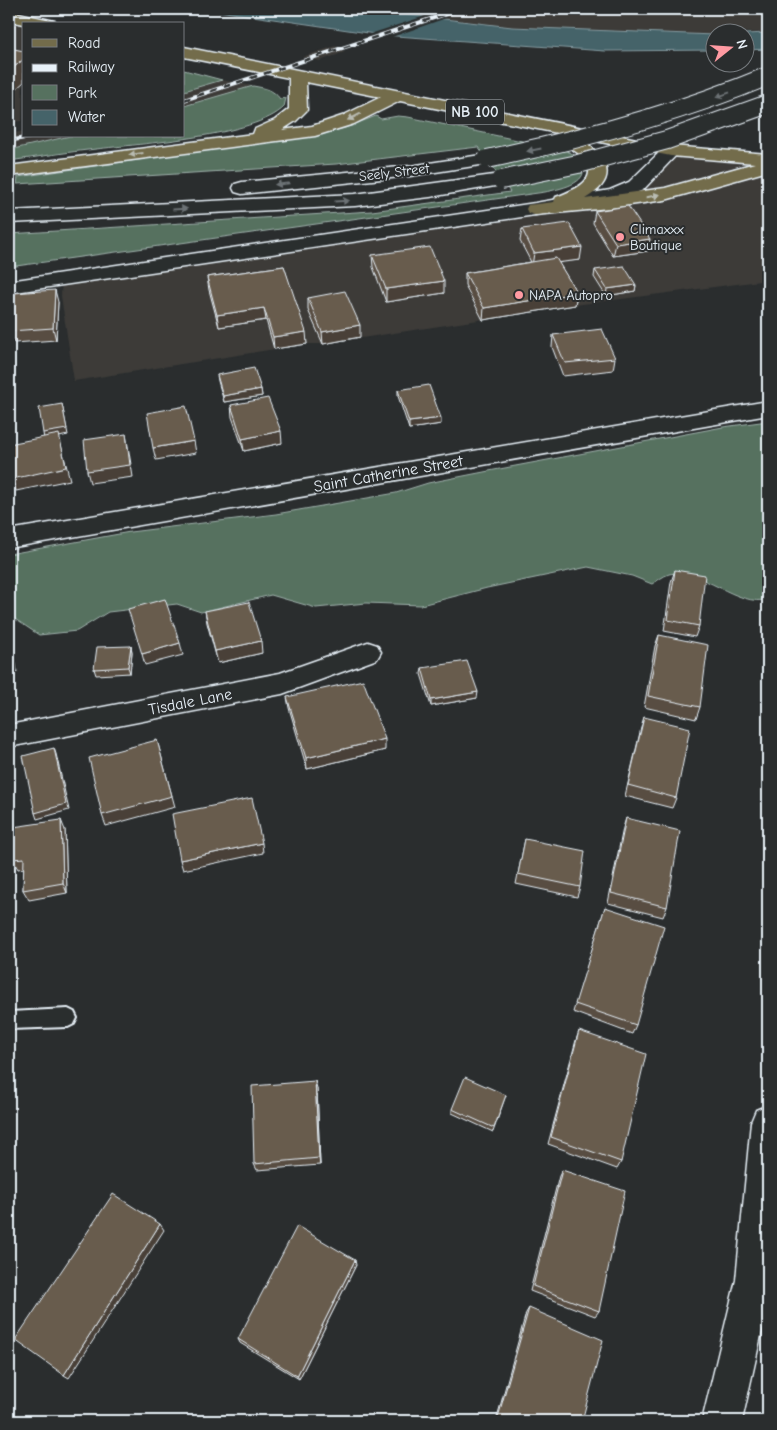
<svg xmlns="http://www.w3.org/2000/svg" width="777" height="1430" font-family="'Comic Neue',sans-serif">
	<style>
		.built { fill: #3c3b38 }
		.green { fill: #56715f; stroke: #9fb1ac }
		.water { fill: #456369; stroke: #869ca2 }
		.pier { fill: #2a2d2e }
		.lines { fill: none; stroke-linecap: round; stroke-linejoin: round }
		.lane-casing { stroke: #e8f1f8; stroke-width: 4 }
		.street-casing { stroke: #e8f1f8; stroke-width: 3 }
		.secondary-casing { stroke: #e8f1f8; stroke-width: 3 }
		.primary-casing { stroke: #e8f1f8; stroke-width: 3 }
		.lane { fill: #2a2d2e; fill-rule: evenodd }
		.street { fill: #2a2d2e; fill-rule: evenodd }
		.secondary { fill: #2a2d2e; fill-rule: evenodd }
		.primary { fill: #736c4b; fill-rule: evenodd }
		.rail-casing { stroke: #e8f1f8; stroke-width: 4 }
		.rail { stroke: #2a2d2e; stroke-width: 2.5; stroke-dasharray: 7; stroke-linecap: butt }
		.secondary-bridge-casing { stroke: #e8f1f8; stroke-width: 20; stroke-linecap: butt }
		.secondary-bridge { stroke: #2a2d2e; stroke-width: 18 }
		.wall { fill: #594e43; stroke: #e8f1f8 }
		.shaded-wall { fill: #484037; stroke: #e8f1f8 }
		.building { fill: #675b4e; stroke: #e8f1f8 }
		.oneway { fill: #6c7275 }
		.oneway2 { fill: #b9bcb3 }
		.poi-dot { fill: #ff9aa2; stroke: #2a2d2e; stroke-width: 2 }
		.labels { text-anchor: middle; stroke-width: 4; stroke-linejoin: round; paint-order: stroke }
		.far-street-label { font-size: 14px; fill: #e8f1f8; stroke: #2a2d2e }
		.far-poi-label { font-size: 14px; fill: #e8f1f8; stroke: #2a2d2e; text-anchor: start }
		.shield { fill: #2a2d2e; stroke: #afb6bb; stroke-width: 1 }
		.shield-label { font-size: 15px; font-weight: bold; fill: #e8f1f8 }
		.street-label { font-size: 16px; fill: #e8f1f8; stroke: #2a2d2e }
	</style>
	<rect width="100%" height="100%" fill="#2a2d2e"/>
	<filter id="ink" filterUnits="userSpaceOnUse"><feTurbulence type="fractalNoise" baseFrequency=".02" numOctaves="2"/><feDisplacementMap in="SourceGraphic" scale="10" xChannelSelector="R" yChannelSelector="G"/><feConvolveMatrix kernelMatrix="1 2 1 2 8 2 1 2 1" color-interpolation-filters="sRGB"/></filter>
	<g filter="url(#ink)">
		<path class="built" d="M359,9H768V33L714,32V35L703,36L512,27Z
			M9,16L49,24H24L22,121L9,122Z
			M335,46L345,52L320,61L302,57Z
			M222,80L253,86L184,106V91Z
			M24,131V136H70L9,150V134Z
			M671,151L768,159V280L575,305L323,344H307L74,381L61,296L62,279L615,195Z"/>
		<path class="green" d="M184,70L222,80L184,91Z
			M253,86C264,88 273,89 280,99L286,98L284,107C256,136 138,144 96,149C67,152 38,157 9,161V150L70,136H184V106Z
			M376,116L381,119L398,116L408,117L560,149C570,152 577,154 582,165C590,184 558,189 545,192L9,267V234L372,211L510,192L478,147L336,164L17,184L18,177L320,134L345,128Z
			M768,421V599C739,609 699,566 669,574C663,576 657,581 652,584L632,576L588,567L487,588L421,605L366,603L316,608L271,595L201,612L177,604L108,612L77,631L39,635L9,615V554L130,532L276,514L396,493L428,483L489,471L723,427Z"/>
		<path class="water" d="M205,9H359L512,27L714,35V50L605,51L382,35Z
			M768,33V49L745,50V34Z"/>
		<path class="pier" d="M428,15L449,17L389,38L367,35Z"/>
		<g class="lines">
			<g class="lane-casing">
				<path id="lane" d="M68,1009L74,1012L77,1018L74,1024L68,1027L9,1029V1012Z"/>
			</g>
			<g class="street-casing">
				<path id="street" d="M768,401V415L9,548V530Z
					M368,642L377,645L381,652L377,659L282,694L9,747V725L280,673Z
					M768,1105V1304L742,1421H702L736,1280L751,1122L756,1110Z"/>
			</g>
			<g class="secondary-casing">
				<path id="secondary" d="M671,146L677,147L680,151L643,190L615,201L535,215L9,293V281L535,203L610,190L629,182L665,147Z
					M487,154L493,155L496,159L493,163L410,176L242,194L235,192L233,188L235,184L242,182L410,166Z
					M501,174L507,176L510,180L507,184L430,197L355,206L9,223V211L355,194Z"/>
			</g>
			<g class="primary-casing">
				<path id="primary" d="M9,11L55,21L57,24H24L9,21Z
					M184,47L671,146L768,154V171L665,200L609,208L535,215L528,213L526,209L528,205L554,202L556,197C577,189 604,178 579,154C574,150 568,147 564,141L567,137L572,136L400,101L354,124L315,136L9,176V166L253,134L255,129L275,120L289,109V78L184,57ZM306,82L381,97L342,116L312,126L282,130L296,121L307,110ZM580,138L671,156L755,163L665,188L585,199C621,178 607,158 580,138Z"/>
			</g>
			<use href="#lane" class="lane"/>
			<use href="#street" class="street"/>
			<use href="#secondary" class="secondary"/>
			<use href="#primary" class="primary"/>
			<g class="rail-casing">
				<path id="rail" d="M184,100L461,9
					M9,141L35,136"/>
			</g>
			<use href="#rail" class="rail"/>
			<g class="secondary-bridge-casing">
				<path id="secondary-bridge" d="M487,159C583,139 677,114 768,76
					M501,180L578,164L667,140L768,104"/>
			</g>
			<use href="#secondary-bridge" class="secondary-bridge"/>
		</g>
		<path class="wall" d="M595,211L648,251L613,256L593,223Z
			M522,229L580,260L558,262L577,293L575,305L483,320L465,285V273L531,262L520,241Z
			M372,255L444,293L386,302L373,267Z
			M284,266L307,344L274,349L266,320L219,327L209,290L207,277Z
			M595,270L636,285L635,291L606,296L594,277Z
			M308,298L360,337L323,344L308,310Z
			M58,302L56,340L14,343L10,331Z
			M553,335L615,358L613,370L563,376L552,347Z
			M217,375L261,389L262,396L224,402L218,381Z
			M398,390L441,424L409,429L398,396Z
			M231,405L282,443L244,451L232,417Z
			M675,570L699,626L695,637L664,631L671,582Z
			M205,611L262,653L218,663L207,623Z
			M659,635L700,707L696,719L644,707L655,646Z
			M131,646L132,652L130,673L96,675L94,669Z
			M422,668L477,698L431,706L421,674Z
			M287,697L385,750L307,769L289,708Z
			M644,717L676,798L672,808L625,796L641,728Z
			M626,818L667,907L663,917L608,903L623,828Z
			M65,830L67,893L29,900L23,890L24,868L18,869L12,859Z
			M525,839L580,887L577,897L516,884Z
			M605,907L636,1025L632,1034L573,1012Z
			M579,1031L621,1162L617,1169L548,1144L576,1040Z
			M317,1088L320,1165L257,1170L254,1164Z
			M506,1095L493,1132L452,1113V1109Z
			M562,1170L599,1311L595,1316L530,1291L559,1176Z
			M356,1265L299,1379L240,1343L238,1339Z
			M529,1308L582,1421H496L526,1313Z"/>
		<path class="shaded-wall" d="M24,59V82L9,95V71Z
			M650,239L648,251L613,256L616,244Z
			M582,247L580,260L532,266L534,253Z
			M444,281V293L386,302V289Z
			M636,285L635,291L606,296L607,289Z
			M55,290L58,302L56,340L53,328Z
			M577,293L575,305L483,320L484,308Z
			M264,308L266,320L219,327L217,315Z
			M360,325V337L323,344L322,332Z
			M306,332L307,344L274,349L273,337Z
			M261,389L262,396L224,402L223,396Z
			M62,404L68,435L59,437L70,480L16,491L12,479L44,439L43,433Z
			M441,418V424L409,429V422Z
			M281,431L282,443L244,451L242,439Z
			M126,434L128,446L133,477L90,483L87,471Z
			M194,441L196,453L156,460L153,448Z
			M9,627L11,631L17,672L9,673Z
			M261,641L262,653L218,663L215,651Z
			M180,643L183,655L145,665L142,654Z
			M131,646L132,652L130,673L128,667Z
			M478,692L477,698L431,706V700Z
			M385,739V750L307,769L306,758Z
			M157,740L175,807L106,826L102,815Z
			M54,748L56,754L69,810L37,819L35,813Z
			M61,820L65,830L67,893L63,883Z
			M262,843L263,853L183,870L180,860Z
			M315,1081L317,1088L320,1165L319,1158Z
			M160,1224L164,1230L69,1378L64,1375Z
			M355,1260L356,1265L299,1379L297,1376Z
			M9,1280L15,1285L9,1294Z"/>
		<path class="building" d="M9,48L24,51V59L9,71Z
			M628,206L650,239L616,244L595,211Z
			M569,223L582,247L534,253L522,229Z
			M430,247L444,281L386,289L372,255Z
			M556,258L577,293L484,308L465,273Z
			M284,266L306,332L273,337L264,308L217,315L207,277Z
			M624,266L636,285L607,289L595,270Z
			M55,290L53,328L10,331L13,293Z
			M345,291L360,325L322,332L308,298Z
			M602,329L615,358L565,363L553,335Z
			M254,368L261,389L223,396L217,375Z
			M429,385L441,418L409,422L398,390Z
			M268,398L281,431L242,439L231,405Z
			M62,404L67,429L43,433L39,408Z
			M186,406L194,441L153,448L147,413Z
			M59,434L66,467L12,479L9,464V444Z
			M126,434L130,465L87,471L84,440Z
			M675,570L705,575L699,626L668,620Z
			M165,599L180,643L142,654L128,609Z
			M249,602L261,641L215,651L205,611Z
			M659,635L708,645L700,707L648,696Z
			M9,639L12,660L9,661Z
			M131,646L128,667L94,669L97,647Z
			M467,661L478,692L431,700L422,668Z
			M363,680L385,739L306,758L287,697Z
			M644,717L690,728L676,798L628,785Z
			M157,740L172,796L102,815L89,758Z
			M54,748L66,804L35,813L23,756Z
			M252,798L262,843L180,860L172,814Z
			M626,818L680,831L667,907L611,893Z
			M61,820L63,883L23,890L24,858L12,859L13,827Z
			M525,839L585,851L580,887L518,874Z
			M605,907L664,926L636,1025L575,1004Z
			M579,1031L646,1054L621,1162L551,1137Z
			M465,1077L506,1095L494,1128L452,1109Z
			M315,1081L319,1158L254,1164L252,1086Z
			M562,1170L625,1191L599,1311L533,1286Z
			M113,1194L160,1224L64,1375L15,1340Z
			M297,1226L355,1260L297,1376L238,1339Z
			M529,1308L603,1340L582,1421H497Z"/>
		<defs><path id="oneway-solid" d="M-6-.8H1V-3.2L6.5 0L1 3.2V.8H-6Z" transform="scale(1.25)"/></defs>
		<g class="oneway">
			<use href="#oneway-solid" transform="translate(723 95) rotate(160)"/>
			<use href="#oneway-solid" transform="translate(534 150) rotate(169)"/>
			<use href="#oneway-solid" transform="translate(282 184) rotate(174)"/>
			<use href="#oneway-solid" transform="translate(342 201) rotate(-3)"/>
			<use href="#oneway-solid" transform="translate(180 209) rotate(-3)"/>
		</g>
		<g class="oneway2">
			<use href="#oneway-solid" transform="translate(354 117) rotate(154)"/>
			<use href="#oneway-solid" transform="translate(136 154) rotate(173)"/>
			<use href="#oneway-solid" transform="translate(653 196) rotate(-11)"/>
		</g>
	</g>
	<g class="poi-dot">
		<circle cx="620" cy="237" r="5"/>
		<circle cx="519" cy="295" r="5"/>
	</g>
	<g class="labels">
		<g class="far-street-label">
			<text transform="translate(394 172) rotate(-7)" y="5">Seely Street</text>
		</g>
		<g class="far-poi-label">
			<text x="630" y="234">Climaxxx<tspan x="630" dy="16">Boutique</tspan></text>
			<text x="529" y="300">NAPA Autopro</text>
		</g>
		<rect class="shield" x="446" y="99.5" width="58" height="25" rx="4"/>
		<g class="shield-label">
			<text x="475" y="117">NB 100</text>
		</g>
		<g class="street-label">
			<text transform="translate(388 473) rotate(-10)" y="6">Saint Catherine Street</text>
			<text transform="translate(190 701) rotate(-11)" y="6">Tisdale Lane</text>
		</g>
	</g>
	<rect width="777" height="1430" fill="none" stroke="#2a2d2e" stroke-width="30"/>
	<rect x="15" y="15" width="747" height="1400" fill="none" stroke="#e8f1f8" stroke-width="2" filter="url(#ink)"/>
	<rect x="22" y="22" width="162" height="115" fill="#2a2d2e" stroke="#767b7f"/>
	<rect x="32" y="39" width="25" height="8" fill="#736c4b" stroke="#767b7f"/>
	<text x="68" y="48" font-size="15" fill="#e8f1f8">Road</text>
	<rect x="32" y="64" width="25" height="8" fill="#e8f1f8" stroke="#767b7f"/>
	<text x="68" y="72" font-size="15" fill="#e8f1f8">Railway</text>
	<rect x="32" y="85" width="25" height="15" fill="#56715f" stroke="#767b7f"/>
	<text x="68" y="98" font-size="15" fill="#e8f1f8">Park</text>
	<rect x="32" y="110" width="25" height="15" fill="#456369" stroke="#767b7f"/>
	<text x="68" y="122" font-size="15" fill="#e8f1f8">Water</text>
	<g transform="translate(730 48) rotate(73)"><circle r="24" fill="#2a2d2e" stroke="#767b7f"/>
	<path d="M0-4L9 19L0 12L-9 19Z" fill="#ff9aa2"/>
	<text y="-8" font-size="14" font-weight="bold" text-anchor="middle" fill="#e8f1f8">N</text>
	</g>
</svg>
